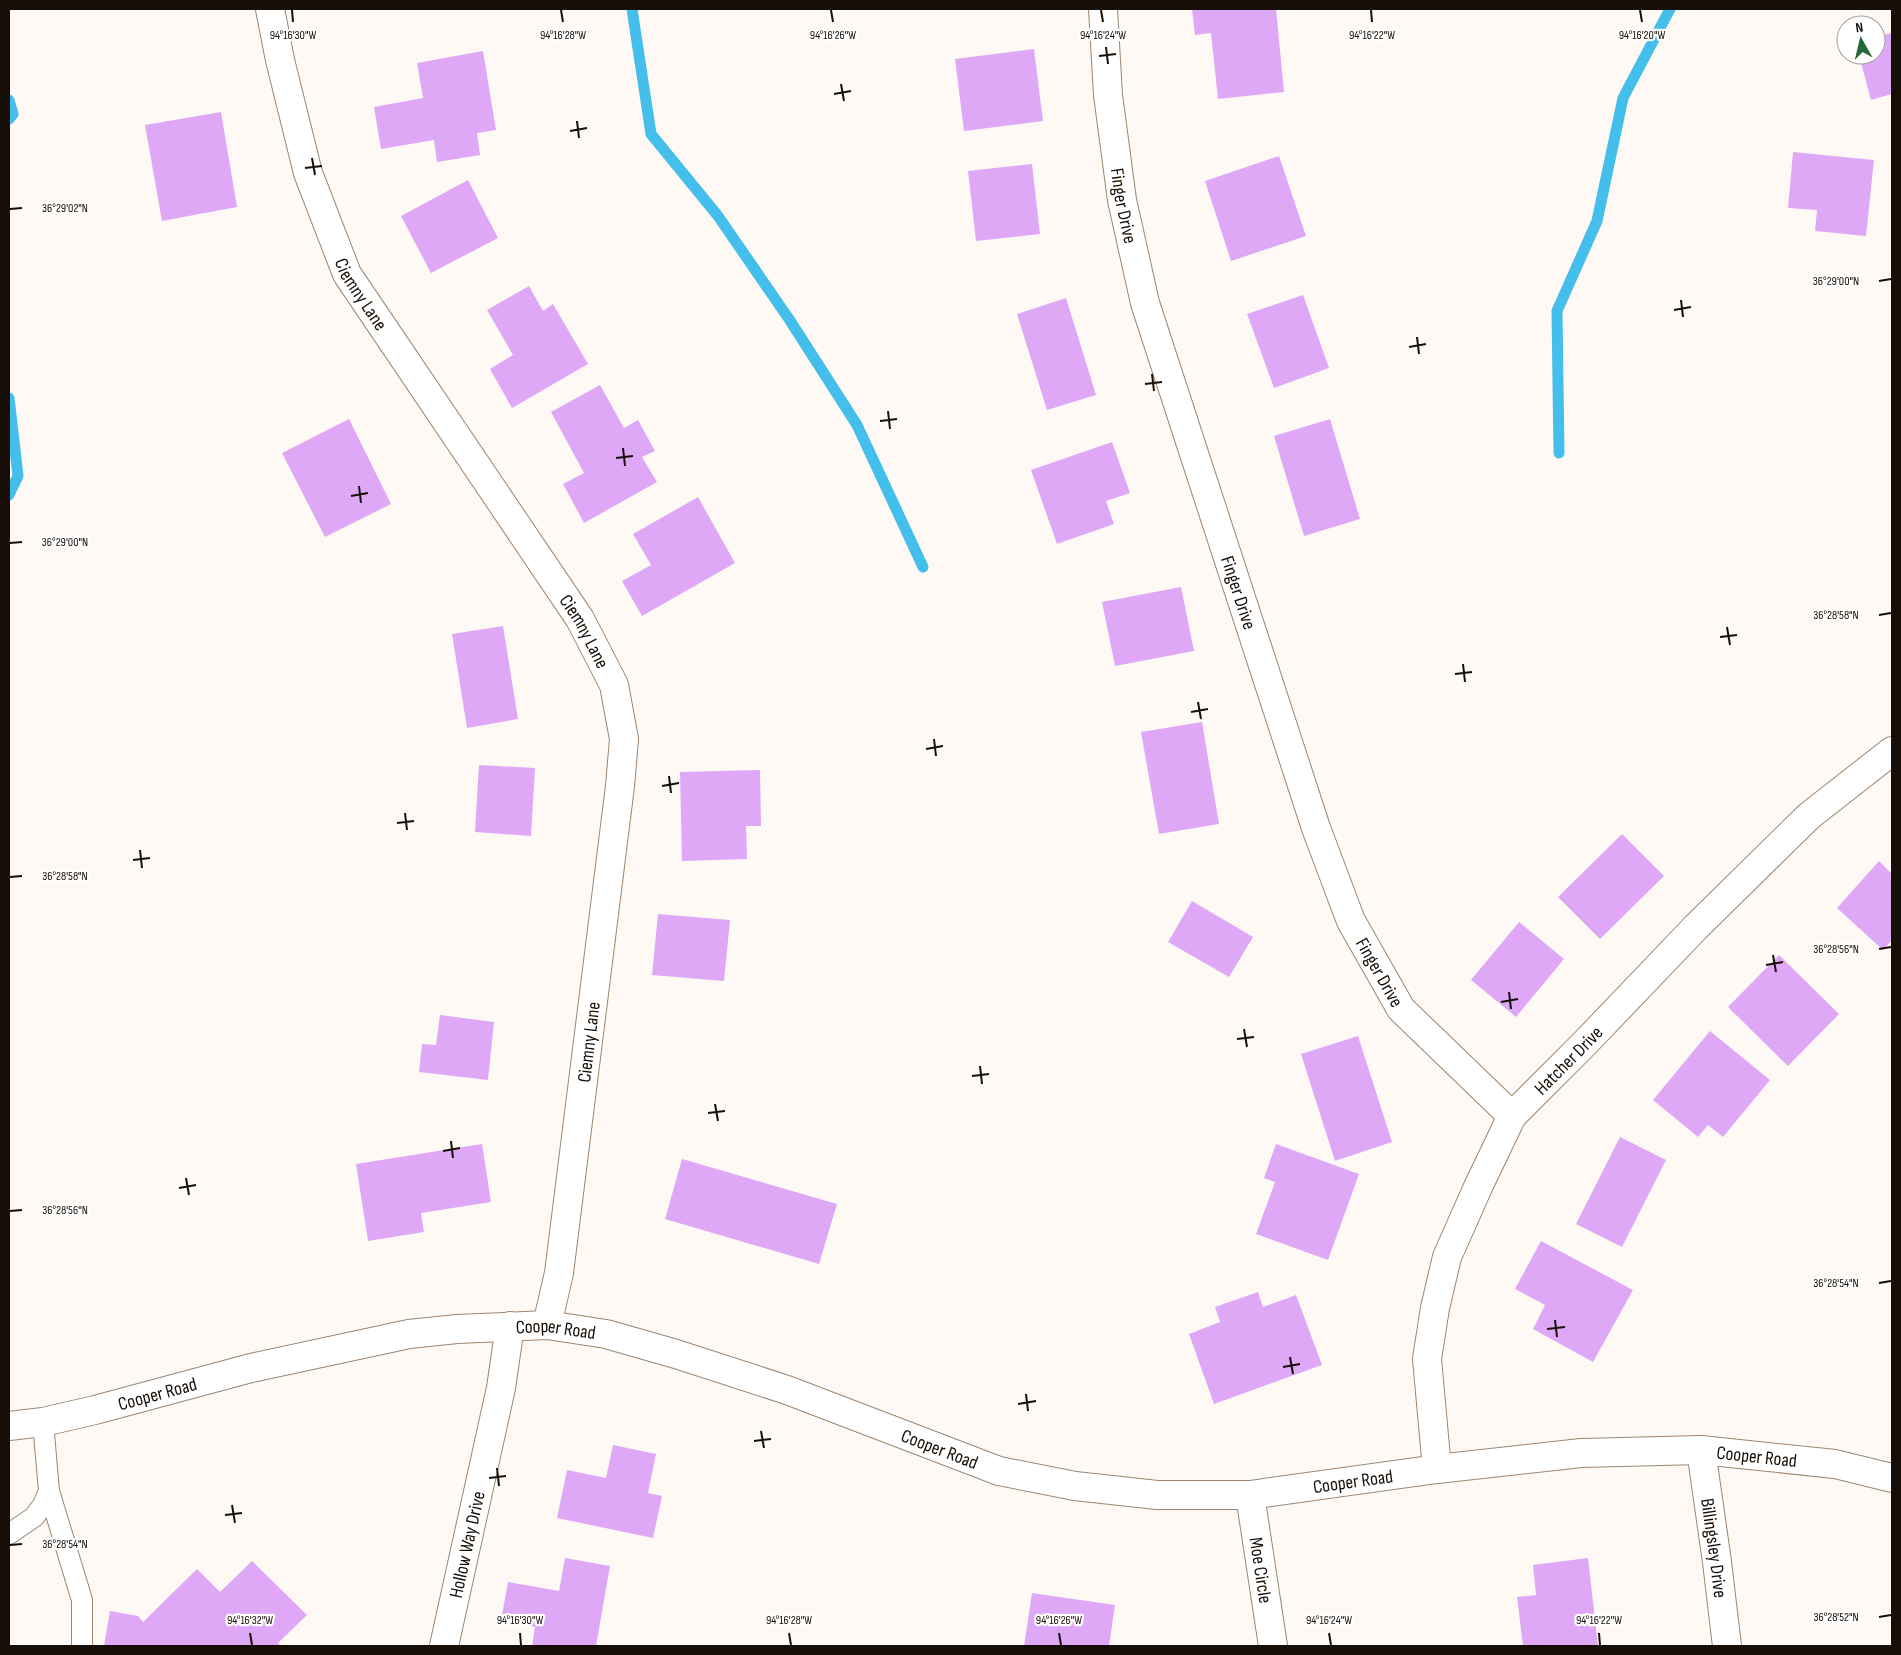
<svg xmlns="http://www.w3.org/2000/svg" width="1901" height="1655" font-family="'Sofia Sans Condensed',sans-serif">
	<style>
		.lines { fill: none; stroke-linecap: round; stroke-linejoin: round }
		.stream { stroke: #44beeb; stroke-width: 11 }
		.building { fill: #dea8f7 }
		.service-casing { stroke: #9d856f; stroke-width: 22 }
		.minor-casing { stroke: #9d856f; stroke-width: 30 }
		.tertiary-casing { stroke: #9d856f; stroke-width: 30 }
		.service { stroke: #fff; stroke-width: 20 }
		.minor { stroke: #fff; stroke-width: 28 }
		.tertiary { stroke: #fff; stroke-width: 28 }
		.ticks { fill: none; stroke: #170e07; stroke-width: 2 }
		.labels { text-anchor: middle; stroke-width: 4.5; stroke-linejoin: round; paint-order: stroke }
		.street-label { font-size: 19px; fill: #170e07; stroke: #fff }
		.ticks-label { font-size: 12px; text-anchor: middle; fill: #170e07; stroke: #fff; stroke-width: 4.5; stroke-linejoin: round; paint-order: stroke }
	</style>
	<rect width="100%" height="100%" fill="#fff9f5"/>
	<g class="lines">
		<path class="stream" d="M632,9L651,134L718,216L789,319L857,425L923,567
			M9,100L13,114L9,119
			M9,398L18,476L9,495
			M1559,453L1557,311L1597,221L1623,98L1670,9"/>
	</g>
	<path class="building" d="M1192,9H1276L1284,92L1218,99L1211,33L1195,35Z
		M1892,33V94L1871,100L1859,55H1876V49L1885,46L1883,35Z
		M1034,49L1043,121L964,131L955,59Z
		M483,51L496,130L477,133L480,155L437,162L434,140L381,149L374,107L423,98L417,63Z
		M221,112L237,207L162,221L145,125Z
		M1793,152L1874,160L1866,236L1815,231L1817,210L1788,208Z
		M1279,156L1306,236L1231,261L1205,181Z
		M1032,164L1040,234L976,241L968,171Z
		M468,180L498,238L431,273L401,216Z
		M529,286L543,311L553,304L588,364L512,408L490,369L513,355L487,310Z
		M1303,295L1329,368L1274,388L1247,314Z
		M1066,298L1096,395L1047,410L1017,314Z
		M600,385L624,428L638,420L655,451L642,457L657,482L584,523L563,484L584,473L551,412Z
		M349,419L391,504L325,537L282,453Z
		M1330,419L1360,519L1304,536L1274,436Z
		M1112,442L1130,493L1106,501L1114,524L1057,544L1031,470Z
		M698,497L735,563L642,616L622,581L651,565L633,534Z
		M1181,587L1194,651L1115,666L1102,602Z
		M503,626L518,719L467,728L452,634Z
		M1202,722L1219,824L1159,834L1141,732Z
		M479,765L535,768L531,836L475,832Z
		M760,770L761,826H746L747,859L682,861L680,772Z
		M1622,834L1664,876L1600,939L1558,897Z
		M1879,861L1892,874V940L1883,950L1837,908Z
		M1192,901L1253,937L1229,977L1168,942Z
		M658,914L730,920L724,981L652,975Z
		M1519,922L1564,959L1516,1017L1471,980Z
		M1779,955L1839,1014L1788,1066L1728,1007Z
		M440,1015L494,1022L488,1080L419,1072L422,1044L436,1045Z
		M1710,1031L1770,1080L1723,1137L1708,1125L1698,1137L1653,1100Z
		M1358,1036L1392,1142L1335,1161L1301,1054Z
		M1620,1137L1666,1160L1622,1247L1576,1224Z
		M482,1144L491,1202L421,1213L424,1232L368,1241L356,1164Z
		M1276,1144L1359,1174L1328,1260L1256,1234L1275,1182L1264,1178Z
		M682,1159L837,1204L819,1264L665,1219Z
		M1541,1241L1633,1290L1593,1362L1533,1329L1545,1305L1515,1289Z
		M1258,1292L1263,1307L1296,1295L1322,1365L1214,1404L1189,1334L1220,1322L1215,1307Z
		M613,1445L656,1454L648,1493L662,1496L653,1538L557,1518L567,1470L606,1478Z
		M565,1558L610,1566L596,1646H532L535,1627L501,1621L508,1582L559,1591Z
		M1588,1558L1598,1646H1523L1517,1597L1536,1595L1533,1565Z
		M252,1561L307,1615L278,1643L281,1646H104L110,1611L138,1616L143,1622L197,1569L220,1592Z
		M1032,1593L1115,1605L1109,1646H1024Z"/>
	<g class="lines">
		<g class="service-casing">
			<path id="service" d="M49,1491L82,1600V1646
				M9,1534L34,1517L43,1505L49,1491L43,1422"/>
		</g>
		<g class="minor-casing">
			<g id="minor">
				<path id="s1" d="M270,9L280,60L308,173L347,274L580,619L614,685L624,739L620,786L559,1273L547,1325"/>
				<path id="s2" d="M1103,9L1108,95L1122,200L1145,303L1316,828L1351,921L1401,1009L1512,1116"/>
				<path id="s3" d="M1701,1450L1717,1562L1727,1646"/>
				<path id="s4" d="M1437,1469L1427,1359L1435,1308L1447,1257L1478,1187L1512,1116L1586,1042L1696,927L1809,816L1892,751"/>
				<path id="s5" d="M1250,1495L1273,1646"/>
				<path id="s6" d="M444,1646L501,1388L510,1326"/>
			</g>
		</g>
		<g class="tertiary-casing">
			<g id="tertiary">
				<path id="s7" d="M9,1426L43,1422L95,1410L251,1368L409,1334L457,1329L547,1325L606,1334L676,1354L787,1390L999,1471L1075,1486L1157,1495H1250L1437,1469L1581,1453L1701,1450L1835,1464L1892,1478"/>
			</g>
		</g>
		<use href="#service" class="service"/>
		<use href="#minor" class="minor"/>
		<use href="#tertiary" class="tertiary"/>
	</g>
	<path class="ticks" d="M292,10L293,22M561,10L563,22M831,10L833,22M1101,10L1103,22M1371,10L1372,22M1640,10L1642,22M1106,47L1108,64M1099,56L1116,54M841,84L844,101M834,94L851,91M577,121L579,138M570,131L587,128M312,158L315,175M305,168L322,166M10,209L22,208M1879,281L1891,279M1681,300L1683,317M1674,310L1691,307M1417,337L1419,354M1409,347L1426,344M1152,374L1154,391M1145,384L1162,382M888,411L890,429M880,421L897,419M623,448L625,466M616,458L633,456M359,486L361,503M351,496L368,493M10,543L22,542M1879,615L1891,613M1727,627L1730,645M1720,637L1737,635M1463,664L1465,682M1455,674L1472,672M1198,702L1201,719M1191,712L1208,709M934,739L936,756M926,749L943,746M669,776L671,793M662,786L679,783M405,813L407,830M397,823L414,821M140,850L142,868M133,860L150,858M10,877L22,876M1879,949L1891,947M1773,955L1776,972M1766,965L1783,962M1509,992L1511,1009M1501,1002L1518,999M1244,1029L1247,1047M1237,1039L1254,1037M980,1066L982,1084M972,1076L989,1074M715,1104L718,1121M708,1113L725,1111M451,1141L453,1158M443,1151L460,1148M186,1178L189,1195M179,1188L196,1185M10,1211L22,1210M1879,1283L1891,1281M1555,1320L1557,1337M1547,1329L1565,1327M1290,1357L1293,1374M1283,1367L1300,1364M1026,1394L1028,1411M1018,1404L1036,1401M761,1431L764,1448M754,1441L771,1439M497,1468L499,1486M489,1478L506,1476M232,1505L235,1523M225,1515L242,1513M10,1545L22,1544M1879,1617L1891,1615M250,1633L252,1645M520,1633L521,1645M789,1633L791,1645M1059,1633L1061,1645M1329,1633L1331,1645M1599,1633L1600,1645"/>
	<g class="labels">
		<g class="street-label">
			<text dy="7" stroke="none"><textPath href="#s2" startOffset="198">Finger Drive</textPath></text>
			<text dy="7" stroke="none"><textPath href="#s1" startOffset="301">Ciemny Lane</textPath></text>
			<text dy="7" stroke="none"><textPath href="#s2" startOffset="602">Finger Drive</textPath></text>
			<text dy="7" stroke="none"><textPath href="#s1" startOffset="706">Ciemny Lane</textPath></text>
			<text dy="7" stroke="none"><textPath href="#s2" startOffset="1008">Finger Drive</textPath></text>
			<text transform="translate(588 1042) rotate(-83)" y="7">Ciemny Lane</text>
			<text dy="7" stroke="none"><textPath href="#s4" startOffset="449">Hatcher Drive</textPath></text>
			<text dy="7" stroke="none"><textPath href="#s7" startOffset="558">Cooper Road</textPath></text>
			<text dy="7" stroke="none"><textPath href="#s7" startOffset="152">Cooper Road</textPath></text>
			<text dy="7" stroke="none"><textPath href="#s7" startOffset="962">Cooper Road</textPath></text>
			<text dy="7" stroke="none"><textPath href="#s7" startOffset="1788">Cooper Road</textPath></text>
			<text dy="7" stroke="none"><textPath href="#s7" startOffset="1382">Cooper Road</textPath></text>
			<text dy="7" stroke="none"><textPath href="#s6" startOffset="104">Hollow Way Drive</textPath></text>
			<text dy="7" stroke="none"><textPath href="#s3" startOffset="99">Billingsley Drive</textPath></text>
			<text dy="7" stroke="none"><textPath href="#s5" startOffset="76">Moe Circle</textPath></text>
		</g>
	</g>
	<g class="ticks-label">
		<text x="293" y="39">94°16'30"W</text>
		<text x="563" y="39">94°16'28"W</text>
		<text x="833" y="39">94°16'26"W</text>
		<text x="1103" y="39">94°16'24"W</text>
		<text x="1372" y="39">94°16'22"W</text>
		<text x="1642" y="39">94°16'20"W</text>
		<text x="65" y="212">36°29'02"N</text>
		<text x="1836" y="285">36°29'00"N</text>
		<text x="65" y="546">36°29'00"N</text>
		<text x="1836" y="619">36°28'58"N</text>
		<text x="65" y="880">36°28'58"N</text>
		<text x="1836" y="953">36°28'56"N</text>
		<text x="65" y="1214">36°28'56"N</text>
		<text x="1836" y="1287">36°28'54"N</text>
		<text x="65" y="1548">36°28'54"N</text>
		<text x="1836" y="1621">36°28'52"N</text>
		<text x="250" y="1624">94°16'32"W</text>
		<text x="520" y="1624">94°16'30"W</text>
		<text x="789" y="1624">94°16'28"W</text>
		<text x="1059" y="1624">94°16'26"W</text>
		<text x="1329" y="1624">94°16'24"W</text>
		<text x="1599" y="1624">94°16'22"W</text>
	</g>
	<rect width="1901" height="1655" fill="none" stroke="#170e07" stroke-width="20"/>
	<g transform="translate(1861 40) rotate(352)"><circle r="24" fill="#ffffff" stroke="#a29f9c"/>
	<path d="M0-4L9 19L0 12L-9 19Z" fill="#236a36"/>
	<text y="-8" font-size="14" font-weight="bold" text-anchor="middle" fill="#170e07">N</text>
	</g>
</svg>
